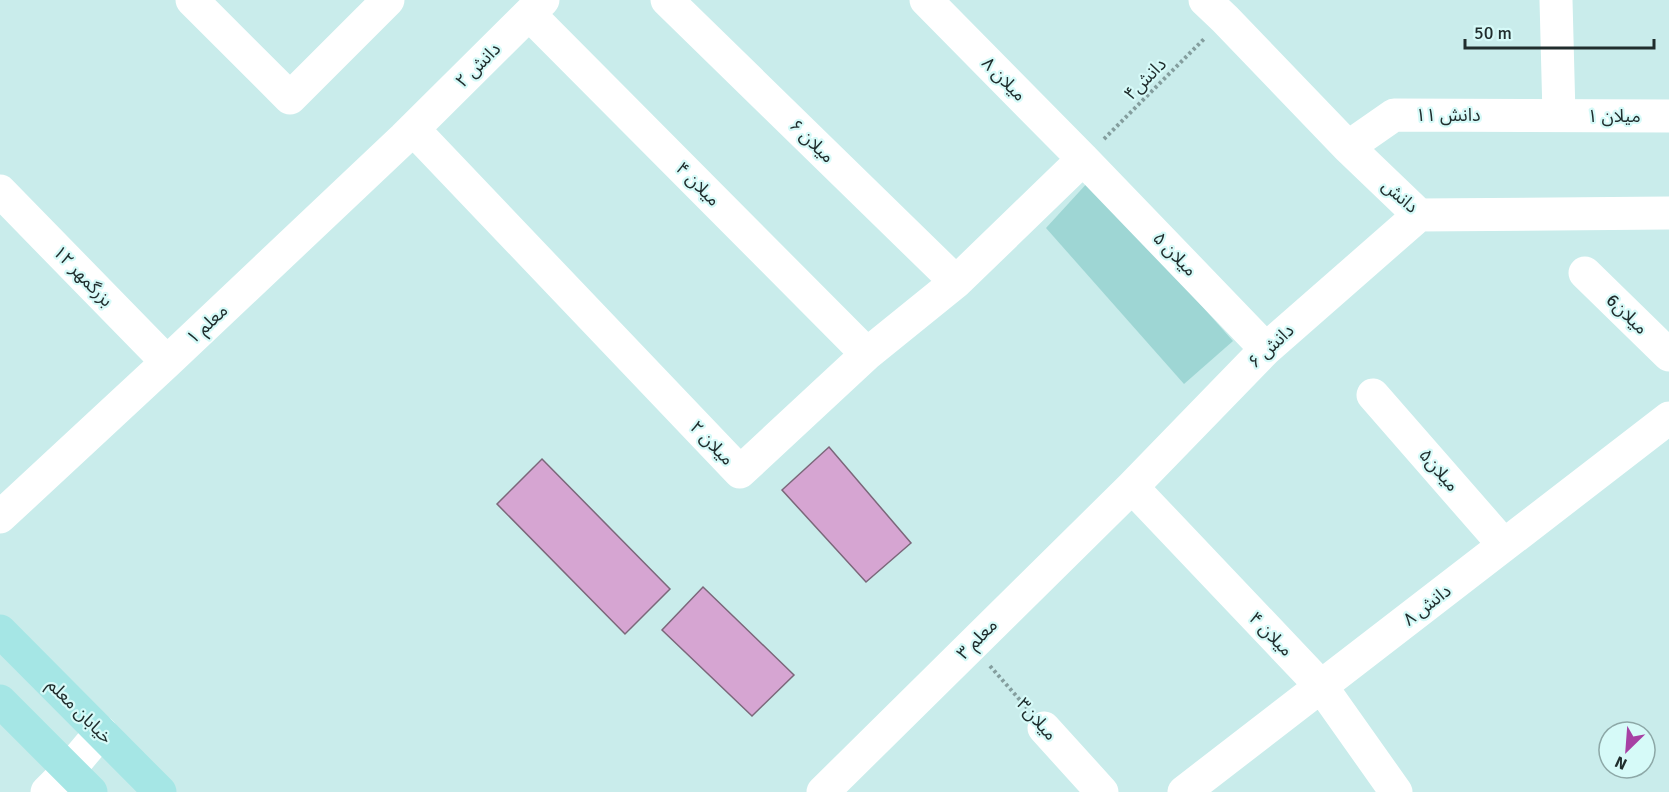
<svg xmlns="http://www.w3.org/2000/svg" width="1669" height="792" font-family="Signika,'Noto Sans Arabic',sans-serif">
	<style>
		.green { fill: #9ed6d4 }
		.building { fill: #d6a5d2; stroke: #7b677a; stroke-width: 1.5 }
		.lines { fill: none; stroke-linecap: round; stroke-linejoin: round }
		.path { stroke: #849e9e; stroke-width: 4; stroke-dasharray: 3 3; stroke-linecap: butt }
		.minor { stroke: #fff; stroke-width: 33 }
		.major { stroke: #a5e6e5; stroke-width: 33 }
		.labels { text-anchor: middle; stroke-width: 4.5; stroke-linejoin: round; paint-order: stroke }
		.street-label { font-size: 18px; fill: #202d2d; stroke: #d6faf8 }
	</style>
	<rect width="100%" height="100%" fill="#c9eceb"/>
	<path class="green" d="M1090,180L1233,341L1184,384L1046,228Z"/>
	<path class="building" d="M829,447L911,543L866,582L782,490Z
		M542,459L670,589L625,634L497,504Z
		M703,587L794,675L752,716L662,630Z"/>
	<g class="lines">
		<path class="path" d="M1104,139L1205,38
			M990,666L1027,708"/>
		<path class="minor" d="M192,0L290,98L388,0
			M667,0L956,282
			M926,0L1083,159L1266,349
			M1205,0L1225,19L1348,147L1419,215L1669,213
			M1556,0L1559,115
			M529,14L867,354
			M413,129L740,472L867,354L956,282L1083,159
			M1348,147L1394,115L1669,116
			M0,191L167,362
			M1585,273L1669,355
			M1373,395L1504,545
			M1132,487L1321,686L1396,792
			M0,517L167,362L404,138L543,0
			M1044,728L1102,792
			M47,792L69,770L101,732
			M823,792L1132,487L1266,349L1419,215
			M1184,792L1669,418"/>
		<path class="major" d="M0,631L160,792
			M0,701L91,792"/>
	</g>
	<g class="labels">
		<g class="street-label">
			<text transform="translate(478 65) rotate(-45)" y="6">دانش ۲</text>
			<text transform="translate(1004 79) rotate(45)" y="6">میلان ۸</text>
			<text transform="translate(1145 79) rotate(-45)" y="6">دانش۴</text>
			<text x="1448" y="121">دانش ۱۱</text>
			<text x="1614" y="122">میلان ۱</text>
			<text transform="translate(812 141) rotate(44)" y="6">میلان ۶</text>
			<text transform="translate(698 184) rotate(45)" y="6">میلان ۴</text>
			<text transform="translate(1400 196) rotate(41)" y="6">دانش</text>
			<text transform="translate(1175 254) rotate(46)" y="6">میلان ۵</text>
			<text transform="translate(83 276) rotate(46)" y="6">بزرگمهر ۱۲</text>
			<text transform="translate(1627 314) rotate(44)" y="6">میلان6</text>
			<text transform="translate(207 324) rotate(-43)" y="6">معلم ۱</text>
			<text transform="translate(1271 346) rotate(-43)" y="6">دانش ۶</text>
			<text transform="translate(712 443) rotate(46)" y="6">میلان ۲</text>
			<text transform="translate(1439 470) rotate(49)" y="6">میلان۵</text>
			<text transform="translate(1427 605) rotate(-38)" y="6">دانش ۸</text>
			<text transform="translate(1271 634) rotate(46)" y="6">میلان ۴</text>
			<text transform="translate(977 639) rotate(-45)" y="6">معلم ۳</text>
			<text transform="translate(80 711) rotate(45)" y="6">خیابان معلم</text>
			<text transform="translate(1037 719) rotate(48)" y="6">میلان۳</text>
		</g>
	</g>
	<g transform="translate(1627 750) rotate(205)"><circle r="28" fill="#d6faf8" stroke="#8da8a7" stroke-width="1.5"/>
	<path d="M0-4.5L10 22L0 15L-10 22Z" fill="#a740a4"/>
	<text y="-9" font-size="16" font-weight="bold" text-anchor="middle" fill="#202d2d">N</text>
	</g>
	<path d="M1465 39v9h189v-9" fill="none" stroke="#202d2d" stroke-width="3"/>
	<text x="1474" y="39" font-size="18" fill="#202d2d" stroke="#d6faf8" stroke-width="4.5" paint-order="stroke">50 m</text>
</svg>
